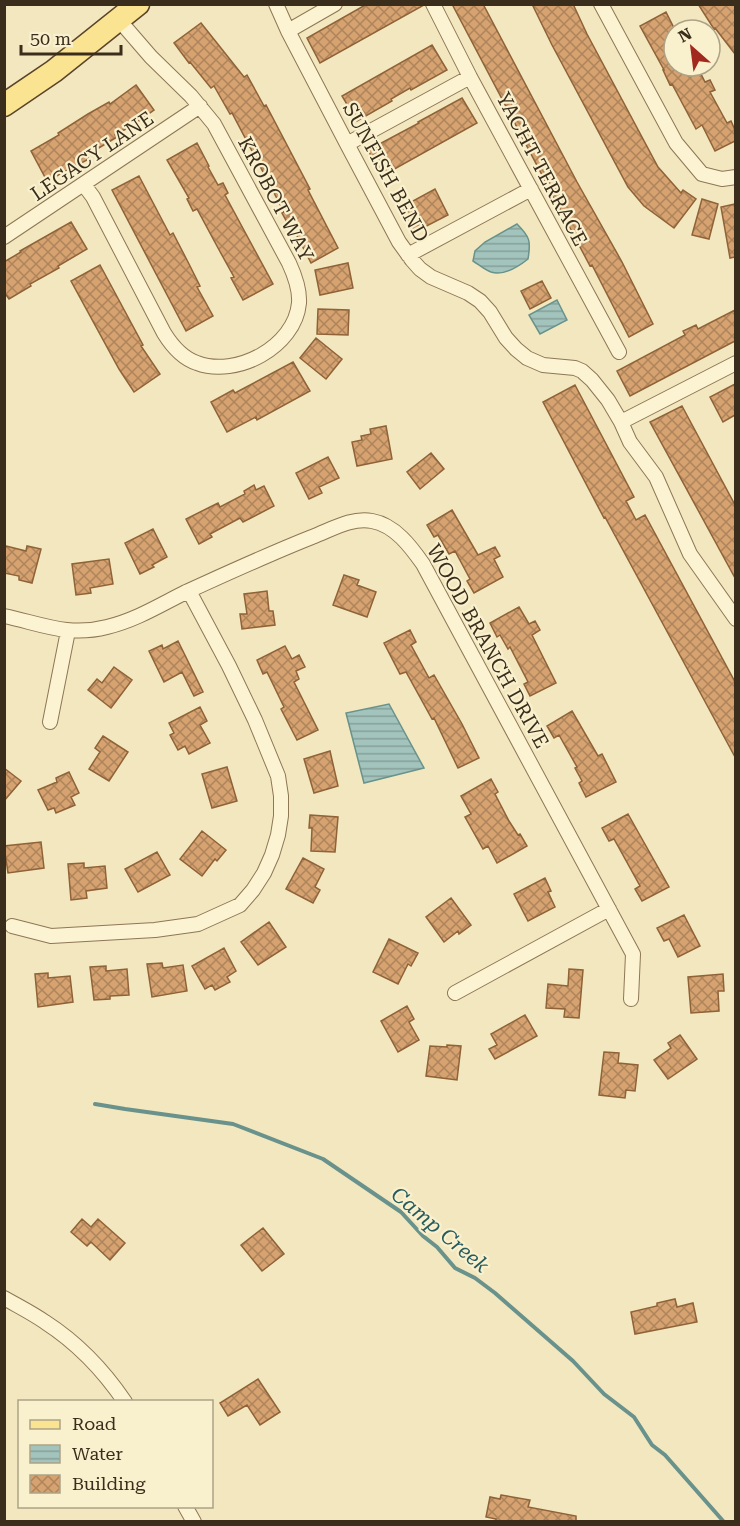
<svg xmlns="http://www.w3.org/2000/svg" width="740" height="1526" font-family="'Roboto Serif',serif">
	<style>
		.water { fill: url(#water-rules); stroke: #68928b; stroke-width: 1.5 }
		.lines { fill: none; stroke-linecap: round; stroke-linejoin: round }
		.stream { stroke: #68928b; stroke-width: 4 }
		.building { fill: url(#building-cross-hatch); stroke: #8f6238; stroke-width: 1.5 }
		.street-casing { stroke: #8d7755; stroke-width: 16 }
		.primary-casing { stroke: #5a442a; stroke-width: 25 }
		.street { stroke: #fcf3d2; stroke-width: 14 }
		.primary { stroke: #fae391; stroke-width: 22 }
		.labels { text-anchor: middle; stroke-width: 4.5; stroke-linejoin: round; paint-order: stroke }
		.street-label { font-size: 20px; fill: #3a2d1b; stroke: #f9f0ce }
		.water-label { font-size: 21px; font-style: italic; fill: #285b5c; stroke: #f9f0ce }
	</style>
	<defs>
		<pattern id="water-rules" width="6" height="5" patternUnits="userSpaceOnUse" patternTransform="scale(1.5)"><rect width="6" height="5" fill="#a2c4bc"/><path d="M0 2.5h6" fill="none" stroke="#85a098"/></pattern>
		<pattern id="building-cross-hatch" width="8" height="8" patternUnits="userSpaceOnUse" patternTransform="scale(1.5)"><rect width="8" height="8" fill="#d5a270"/><path d="M0 0l8 8M0 8l8-8" fill="none" stroke="#ae845b"/></pattern>
	</defs>
	<rect width="100%" height="100%" fill="#f2e7be"/>
	<path class="water" d="M517,224C530,237 531,241 528,259C518,267 504,276 491,272C485,270 478,264 473,261L475,251L485,242Z
		M557,300L567,320L540,334L529,315Z
		M389,704L424,768L364,783L346,713Z"/>
	<g class="lines">
		<path class="stream" d="M95,1104L125,1109L233,1124L323,1159L401,1212L423,1236L437,1247L455,1268L475,1278L495,1293L573,1361L604,1394L634,1417L652,1445L665,1455L724,1522"/>
	</g>
	<path class="building" d="M367,4L424,5L320,63L307,38Z
		M452,4H483L577,182L622,262L653,324L629,337L592,265L590,266Z
		M532,4H573L587,34L658,167L681,193L683,190L696,199L674,228L644,206L628,187L552,45Z
		M698,4H735V54L715,28L714,29Z
		M666,12L674,28V66H697L705,82L710,80L715,90L710,92L727,123L731,121L735,130V141L715,151L702,125L696,129L672,84L670,85L663,70H664L640,26Z
		M201,23L244,77L247,75L264,106L266,105L310,189L308,190L338,248L311,263L296,234L294,235L282,213L284,212L232,113L230,114L214,86L211,88L190,62L189,63L174,43Z
		M432,45L447,70L411,90L410,88L391,99L392,101L357,121L342,96Z
		M136,85L154,110L133,125L115,135L117,137L87,155L89,159L47,181L31,151L59,135L58,133L88,114L109,102L110,104Z
		M462,98L477,123L382,176L368,150L419,123L418,122Z
		M197,143L209,166L208,167L218,185L223,183L228,193L225,195L273,284L243,300L231,278L234,277L218,248L197,209L193,211L187,199L189,198L167,160Z
		M139,176L170,235L173,233L189,264L200,286L197,287L213,316L186,331L112,190Z
		M435,189L448,215L413,233L400,208Z
		M702,199L718,204L709,239L692,235Z
		M735,204V257L730,258L721,207Z
		M71,222L87,249L58,266L59,268L30,284L31,286L9,299L4,292V262L21,252L20,251Z
		M348,263L353,288L320,295L315,270Z
		M100,265L143,345L141,346L160,374L134,392L119,369L71,281Z
		M542,281L551,298L530,309L521,291Z
		M318,309L349,310L348,335L317,334Z
		M735,310V341L630,396L617,371L685,335L683,331L696,325L698,329Z
		M316,338L342,359L326,379L300,358Z
		M293,362L310,391L257,420L256,417L227,432L211,402L233,390L235,393Z
		M735,384V415L723,422L710,397Z
		M575,385L634,497L626,501L636,520L645,515L735,682V757L605,517L604,518L543,402Z
		M682,406L735,505V578L650,422Z
		M386,426L392,459L357,466L352,442L362,440L361,436L371,434L370,429Z
		M431,453L444,469L420,489L407,472Z
		M328,457L339,478L319,487L322,493L309,499L296,473Z
		M254,485L256,490L264,486L274,506L243,522L240,518L210,534L212,537L199,544L186,519L218,503L220,507L245,494L244,491Z
		M452,510L478,555L495,547L500,556L494,559L503,577L474,593L467,581L470,579L455,551L449,554L438,535L434,537L427,525Z
		M153,529L167,557L152,565L154,567L140,574L125,543Z
		M6,546L26,551L27,546L41,549L32,583L19,580V576L4,573V553Z
		M109,559L113,584L90,588L91,593L76,595L72,564Z
		M344,575L359,580L357,585L376,592L367,617L333,605Z
		M267,591L269,611H273L275,625L242,629L240,614H247L244,594Z
		M519,607L529,624L535,621L540,630L532,635L556,683L530,696L524,684L528,682L510,647L508,649L500,635L497,637L490,623Z
		M410,630L416,642L411,645L429,678L434,675L462,724L479,758L458,768L434,718L432,719L406,672L400,674L384,643Z
		M178,641L203,692L194,696L182,672L164,682L149,651L162,645L163,649Z
		M285,646L292,659L299,655L305,667L296,671L299,679L294,682L318,730L297,740L281,709L284,707L267,672L263,674L257,660Z
		M114,667L132,680L111,708L88,690L97,679L102,683Z
		M200,707L207,721L200,725L210,743L189,754L185,746L178,750L170,735L174,733L169,723Z
		M572,711L598,756L602,754L616,782L586,797L579,783L582,781L575,768L577,767L559,735L554,738L547,726Z
		M103,736L128,752L109,781L89,769L100,752L95,748Z
		M330,751L338,786L314,793L304,759Z
		M227,767L237,801L212,808L202,774Z
		M4,768L21,781L4,801Z
		M69,772L79,793L71,797L75,805L56,813L54,808L48,810L38,790L57,782L56,778Z
		M491,779L498,792L495,794L509,821L518,835L520,834L527,846L497,863L488,846L483,849L465,817L471,814L461,796Z
		M628,814L669,887L642,901L635,889L640,886L614,839L609,841L602,828Z
		M310,815L338,817L335,852L311,851L312,828H309Z
		M202,831L226,850L217,861L215,859L202,876L180,859Z
		M41,842L44,868L8,873L4,846Z
		M157,852L170,875L138,892L125,869Z
		M303,858L324,869L315,887L320,890L313,903L286,889Z
		M84,863V868L105,866L107,888L86,891L87,898L71,900L68,864Z
		M545,878L551,891L548,892L555,907L528,921L514,894Z
		M451,898L471,925L459,934L458,931L444,942L426,917Z
		M684,915L700,946L678,957L669,939L664,941L657,928Z
		M269,922L286,947L258,965L241,942Z
		M389,939L418,953L411,966L408,964L398,984L373,972Z
		M224,948L236,971L227,977L230,982L215,990L212,985L205,989L192,966Z
		M162,963L163,968L183,965L187,991L152,997L147,964Z
		M106,966V971L127,969L129,995L110,996V999L94,1000L90,967Z
		M569,969L583,970L579,1018L564,1017L565,1009L546,1008L548,984L568,986Z
		M48,973V978L70,976L73,1002L38,1007L35,974Z
		M723,974L724,991H718L719,1011L691,1013L688,977Z
		M407,1006L414,1019L409,1022L419,1040L398,1052L381,1021Z
		M525,1015L537,1036L495,1059L489,1049L497,1045L491,1034Z
		M680,1035L697,1059L668,1079L654,1060L671,1048L668,1043Z
		M447,1045L461,1046L457,1080L426,1076L430,1046L447,1047Z
		M604,1052L619,1053L618,1063L638,1065L635,1091L626,1090L625,1098L599,1095Z
		M82,1219L91,1227L98,1219L125,1243L110,1260L91,1242L87,1246L71,1232Z
		M263,1228L284,1254L262,1271L241,1245Z
		M675,1299L677,1307L693,1303L697,1322L635,1334L631,1312L657,1306V1303Z
		M258,1379L280,1412L260,1425L247,1405L228,1416L220,1403Z
		M501,1495L530,1500L528,1507L576,1516V1521H495L496,1519L486,1517L490,1497L500,1499Z"/>
	<g class="lines">
		<g class="street-casing">
			<path id="street" d="M276,4L288,31L347,144L399,242L412,260L420,269L431,277L468,293L480,301L490,312L506,338L516,349L527,358L543,365L575,368L582,371L592,380L608,400L621,422L630,442L656,477L690,554L736,619
				M433,4L470,77L619,352
				M601,4L676,143L702,174L722,179L736,177
				M288,31L335,4
				M347,144L470,77
				M84,185L93,197L164,333C172,346 182,358 197,363C236,378 295,347 299,303C300,289 295,276 289,263L214,124L191,96L151,57L119,20
				M4,237L200,106
				M408,255L531,189
				M621,422L736,363
				M4,616C42,624 68,637 107,627C136,620 160,605 186,592C228,573 269,554 312,537C331,530 351,517 372,521C395,525 411,547 423,564L633,954L631,999
				M50,722L68,631
				M12,926L51,936L155,930L198,924L240,905L253,890L264,873L272,855L278,835L281,816V796L278,776L255,720L229,666L189,591
				M455,993L609,909
				M4,1298C18,1306 32,1313 45,1322C76,1342 104,1371 125,1402
				M185,1506L194,1522"/>
		</g>
		<g class="primary-casing">
			<path id="primary" d="M4,105L54,71L138,4"/>
		</g>
		<use href="#street" class="street"/>
		<use href="#primary" class="primary"/>
	</g>
	<g class="labels">
		<g class="street-label">
			<text transform="translate(92 156) rotate(-34)" y="7">LEGACY LANE</text>
			<text transform="translate(542 169) rotate(62)" y="7">YACHT TERRACE</text>
			<text transform="translate(386 172) rotate(61)" y="7">SUNFISH BEND</text>
			<text transform="translate(276 199) rotate(62)" y="7">KROBOT WAY</text>
			<text transform="translate(488 646) rotate(61)" y="7">WOOD BRANCH DRIVE</text>
		</g>
		<g class="water-label">
			<text transform="translate(440 1230) rotate(40)" y="7">Camp Creek</text>
		</g>
	</g>
	<rect width="740" height="1526" fill="none" stroke="#3a2d1b" stroke-width="12"/>
	<rect x="18" y="1400" width="195" height="108" fill="#f9f0ce" stroke="#ada286" stroke-width="1.5"/>
	<rect x="30" y="1420" width="30" height="9" fill="#fae391" stroke="#ada286" stroke-width="1.5"/>
	<text x="72" y="1430" font-size="18" fill="#3a2d1b">Road</text>
	<rect x="30" y="1445" width="30" height="18" fill="url(#water-rules)" stroke="#ada286" stroke-width="1.5"/>
	<text x="72" y="1460" font-size="18" fill="#3a2d1b">Water</text>
	<rect x="30" y="1475" width="30" height="18" fill="url(#building-cross-hatch)" stroke="#ada286" stroke-width="1.5"/>
	<text x="72" y="1490" font-size="18" fill="#3a2d1b">Building</text>
	<g transform="translate(692 48) rotate(332)"><circle r="28" fill="#f9f0ce" stroke="#ada286" stroke-width="1.5"/>
	<path d="M0-4.5L10 22L0 15L-10 22Z" fill="#a2291e"/>
	<text y="-9" font-size="16" font-weight="bold" text-anchor="middle" fill="#3a2d1b">N</text>
	</g>
	<path d="M21 45v9h100v-9" fill="none" stroke="#3a2d1b" stroke-width="3"/>
	<text x="30" y="45" font-size="18" fill="#3a2d1b" stroke="#f9f0ce" stroke-width="4.5" paint-order="stroke">50 m</text>
</svg>
